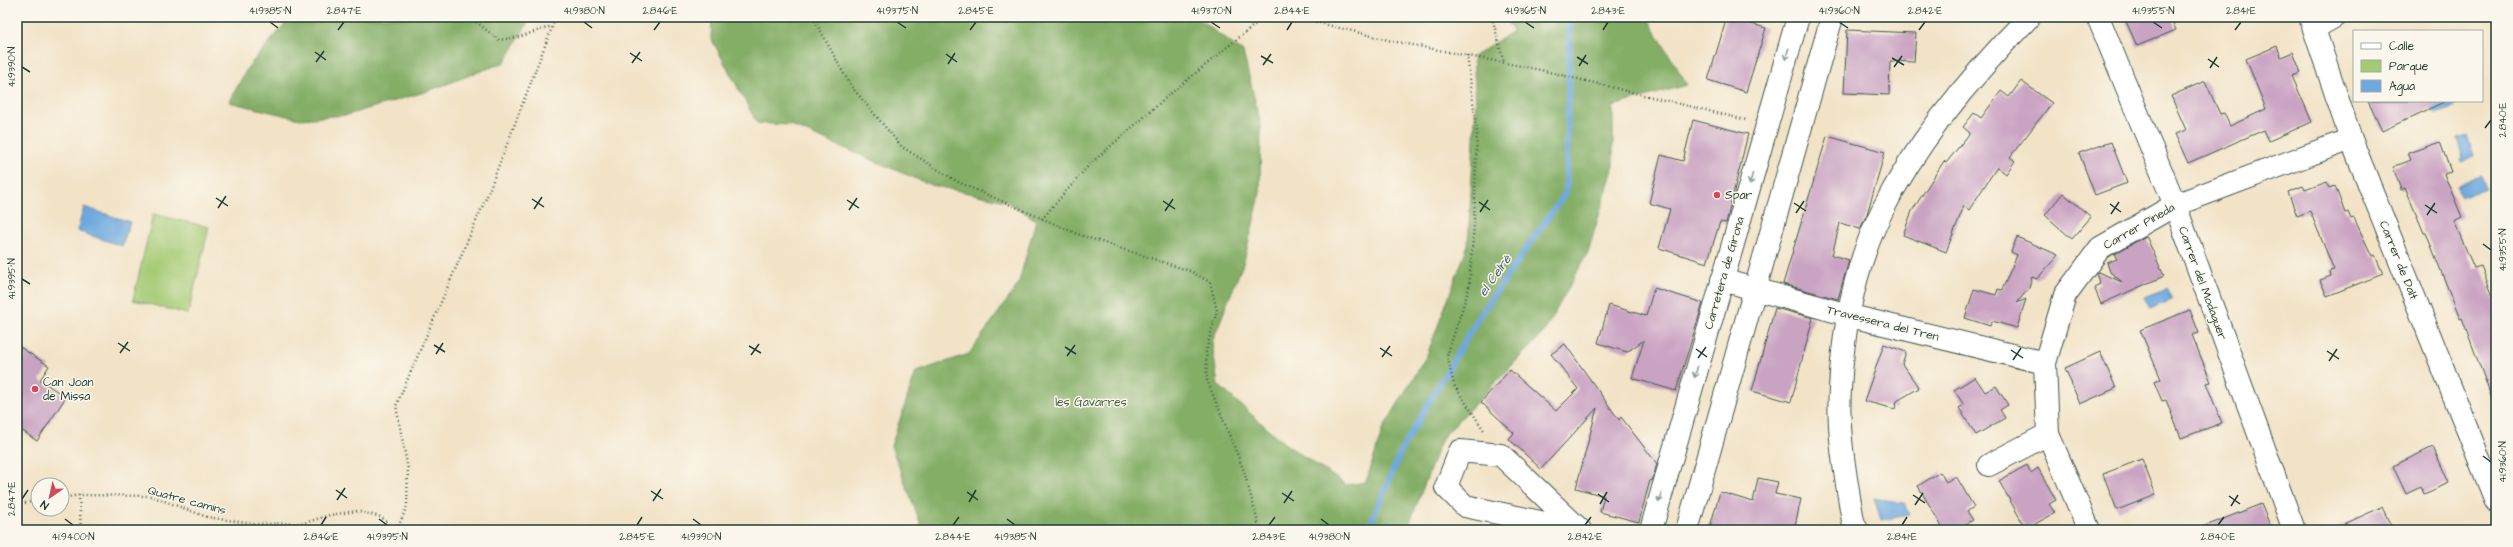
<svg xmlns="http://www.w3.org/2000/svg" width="2513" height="547" font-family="'Architects Daughter',sans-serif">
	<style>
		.green { fill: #a5ca74; stroke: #628454 }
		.forest { fill: #84ae66; stroke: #52764d }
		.water { fill: #6ea8de; stroke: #467289 }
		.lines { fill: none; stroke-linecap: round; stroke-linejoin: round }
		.stream { stroke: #6ea8de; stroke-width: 6 }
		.building { fill: #c9a3c2 }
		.minor-casing { stroke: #3f564a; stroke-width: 24 }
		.major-casing { stroke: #3f564a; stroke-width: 24 }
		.path { stroke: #3f564a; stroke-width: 2.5; stroke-dasharray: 1 3; stroke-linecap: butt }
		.minor { stroke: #fff; stroke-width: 22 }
		.major { stroke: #fff; stroke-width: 22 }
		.oneway { stroke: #8f9e9a }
		.ticks { fill: none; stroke: #1f3d34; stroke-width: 1.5 }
		.poi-dot { fill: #d1495b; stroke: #fbf7ec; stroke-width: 1.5 }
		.labels { text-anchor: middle; stroke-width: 3; stroke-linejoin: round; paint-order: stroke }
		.poi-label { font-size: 12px; fill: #1f3d34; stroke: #fbf7ec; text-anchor: start }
		.street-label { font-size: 12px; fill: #1f3d34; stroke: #fbf7ec }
		.park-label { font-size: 12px; fill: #406044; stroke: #fbf7ec }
		.water-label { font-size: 13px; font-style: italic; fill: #375d67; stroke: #fbf7ec }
		.neatline { fill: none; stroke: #1f3d34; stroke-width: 1.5 }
		.ticks-label { font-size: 10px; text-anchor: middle; fill: #1f3d34 }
	</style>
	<rect width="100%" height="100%" fill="#fbf7ec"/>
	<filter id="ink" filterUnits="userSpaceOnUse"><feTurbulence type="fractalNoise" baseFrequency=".025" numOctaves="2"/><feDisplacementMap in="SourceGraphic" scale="8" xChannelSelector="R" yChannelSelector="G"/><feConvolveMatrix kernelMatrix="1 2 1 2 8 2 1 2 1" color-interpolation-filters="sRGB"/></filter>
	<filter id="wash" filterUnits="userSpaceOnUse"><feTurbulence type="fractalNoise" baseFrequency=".012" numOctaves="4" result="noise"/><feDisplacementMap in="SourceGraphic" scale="16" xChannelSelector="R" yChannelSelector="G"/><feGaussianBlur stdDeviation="0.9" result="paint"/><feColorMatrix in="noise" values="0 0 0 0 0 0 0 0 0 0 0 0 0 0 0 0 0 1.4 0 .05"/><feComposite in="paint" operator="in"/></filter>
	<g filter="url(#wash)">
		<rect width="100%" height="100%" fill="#f2e3c7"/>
		<path class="green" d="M153,214L209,227L188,314L133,300Z"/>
		<path class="forest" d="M291,17H531L505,62L428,91L347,115L300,119L229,102L248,67Z
			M712,17H1196L1243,52L1261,125L1260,195L1244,261L1212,342L1218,385L1284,443L1346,485L1366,482L1383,429L1427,355L1468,245L1476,102L1473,57L1513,31L1504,17H1647L1687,85L1613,106V169L1588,252L1544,332L1442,438L1407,530H923L891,446L916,372L969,354L1018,285L1036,220L1006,201L931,185L790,125L757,123L711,38Z"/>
		<path class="water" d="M2438,101H2453L2455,107L2436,114L2431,107Z
			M2467,136L2474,156L2462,162L2461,159L2463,157L2457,139Z
			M2481,175L2486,188L2465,196L2460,195L2457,186Z
			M84,207L130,222L122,246L77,231Z
			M2167,288L2172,300L2150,309L2144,297Z
			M1874,498L1904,503L1909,515L1881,520Z"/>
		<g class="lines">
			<path class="stream" d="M1368,530L1402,449L1478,318L1566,192L1570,17"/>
		</g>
		<g id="blocks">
			<path class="building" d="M1727,17L1766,28L1746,92L1708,80Z
				M2124,17H2171L2176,30L2137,46Z
				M1847,30L1916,33L1914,62L1890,61L1889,95L1844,93Z
				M2277,46L2281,57L2293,52L2301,73L2292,76L2312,122L2269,141L2264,130L2188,163L2175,134L2186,130L2171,96L2205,81L2220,114L2224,113L2230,126L2266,109L2246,59Z
				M2021,81L2052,103L2010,157L2015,161L2006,174L1997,167L1969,210L1964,206L1946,252L1903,235L1912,211L1944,161L1946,163L1970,133L1963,127L1974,113L1981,118L2001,91L2009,97Z
				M2368,101H2446L2382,131Z
				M1693,120L1748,134L1726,223L1720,222L1707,263L1659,248L1670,209L1649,203L1661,155L1683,161Z
				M1827,136L1885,152L1867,214L1860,229L1840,223L1832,255L1849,260L1838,299L1783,284Z
				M2111,142L2127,183L2095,195L2079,153Z
				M2440,142L2451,172L2444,174L2462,217L2454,221L2474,268L2481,266L2496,304V404H2494L2462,318L2460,319L2426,233H2424L2405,188L2401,190L2393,167L2411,160L2408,153Z
				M2327,182L2330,188L2335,186L2345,213L2348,212L2351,219L2354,218L2372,256L2375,255L2383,274L2327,296L2320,280L2331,276L2330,271L2334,270L2310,211L2297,216L2288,192L2303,186L2305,190Z
				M2063,193L2091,217L2072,239L2045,215Z
				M2146,236L2164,276L2101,304L2094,287L2100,284L2096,274L2098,272L2122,282L2110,272L2107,263L2117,259L2114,254Z
				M2017,237L2058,255L2037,279L2032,277L2029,288L2017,303L2026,299L2017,328L1992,321L1990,326L1965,318L1974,289L1996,295L1998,289L2002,290L2017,255L2011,252Z
				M1654,288L1703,303L1676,391L1632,378L1644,340L1627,352L1598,343L1609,305L1646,316Z
				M1775,308L1813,318L1791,402L1752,391Z
				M2190,310L2199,333L2192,335L2211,382L2206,383L2222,423L2181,438L2166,400L2162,401L2154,382L2161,379L2140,330Z
				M1565,344L1619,420L1621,417L1657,464L1652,481L1650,480L1639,522L1600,512L1604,496L1576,488L1597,408L1541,469L1509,439L1514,433L1481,402L1510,370L1556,411L1578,389L1551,354Z
				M1884,344L1906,352L1902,364L1919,388L1897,401L1895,409L1864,401Z
				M17,345L49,366L40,380L66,397L37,441L17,427Z
				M2100,352L2116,388L2080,404L2065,368Z
				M1975,377L1985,392L1996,386L2008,405L2000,410L2005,418L1976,435L1959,408L1964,405L1954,390Z
				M2433,447L2449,483L2424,494L2421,487L2406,494L2393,466Z
				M2142,459L2156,495L2117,510L2103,474Z
				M2027,465L2031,473L2038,468L2056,500L2049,504L2055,513L2026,529L1999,481Z
				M1940,472L1946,482L1956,476L1974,507L1967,511L1973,520L1955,530H1944L1918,486Z
				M1758,478L1778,482L1775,494L1801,499L1794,530H1709L1720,492L1753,502Z
				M2261,504L2272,530H2198V529Z
				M2382,507L2393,530H2331Z"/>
		</g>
	</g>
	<g filter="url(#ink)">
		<use href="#blocks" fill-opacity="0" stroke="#3f564a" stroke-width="1"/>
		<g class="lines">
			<g class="minor-casing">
				<path id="minor" d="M2098,17L2175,205L2294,530
					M2310,17L2351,139L2496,501
					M2314,28L2334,17
					M1722,280L1859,318L2045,363
					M1989,465L2048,434
					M1578,530L1465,506L1446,487L1460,451L1501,455L1580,530
					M1651,530L1798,17
					M1857,530L1853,521C1846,478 1837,433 1840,389C1843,329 1855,265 1882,211C1918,139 1973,74 2029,17
					M2089,530L2048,434L2045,363L2065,295L2100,248L2175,205L2351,139"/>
			</g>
			<g class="major-casing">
				<path id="major" d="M1687,530L1832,17"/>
			</g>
			<path class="path" d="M470,17L499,40L519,37L552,26
				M813,17L850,85L902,147L958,182L1080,235L1190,271L1210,282L1217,311L1206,351L1207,380L1244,471L1260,530
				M1296,17L1392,41L1541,70L1746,120
				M1492,17L1504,63
				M1467,55L1477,132L1474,225L1469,288L1447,356L1454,385L1485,432
				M1042,219L1089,165L1169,95L1264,17
				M79,495L81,530
				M62,498L79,495L151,496L207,517L253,524L304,523L330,515L357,511L381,517L396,530
				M17,504L38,501
				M397,530L407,506L408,469L396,406L487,196L556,17"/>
			<use href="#minor" class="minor"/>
			<use href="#major" class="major"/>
		</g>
		<defs><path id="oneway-shaft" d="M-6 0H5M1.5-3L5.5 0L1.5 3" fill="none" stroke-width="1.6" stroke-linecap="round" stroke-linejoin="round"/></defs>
		<g class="oneway">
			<use href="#oneway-shaft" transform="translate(1787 54) rotate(106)"/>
			<use href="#oneway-shaft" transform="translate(1751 179) rotate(106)"/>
			<use href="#oneway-shaft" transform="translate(1696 372) rotate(106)"/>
			<use href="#oneway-shaft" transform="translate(1660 497) rotate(106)"/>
		</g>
	</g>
	<path class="ticks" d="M270,22L278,28M584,22L592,28M897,22L906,28M1211,22L1220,28M1525,22L1534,28M1839,22L1848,28M2153,22L2162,28M338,30L344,22M654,30L660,22M970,30L976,22M1287,30L1292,22M1603,30L1608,22M1919,30L1925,22M2235,30L2241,22M315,52L326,60M630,53L642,61M946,54L957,62M1261,56L1273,63M1577,57L1588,64M1892,58L1904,65M2208,59L2219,67M316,62L324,51M632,63L640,52M948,64L955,53M1263,65L1271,54M1579,66L1586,55M22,67L30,72M1894,67L1902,56M2210,68L2217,57M2485,128L2491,120M216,198L228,206M532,199L544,207M847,200L859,208M1163,201L1175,209M1479,202L1490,210M1794,203L1806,211M2110,204L2121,212M2425,205L2437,213M218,208L226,196M534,209L542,197M849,210L857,198M1165,211L1173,199M1480,212L1488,200M1796,213L1804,201M2111,214L2119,202M2427,215L2435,203M2483,244L2491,250M22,279L30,284M118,343L130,351M434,345L445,352M749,346L761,353M1065,347L1076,354M1380,348L1392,356M1696,349L1707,357M2011,350L2023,358M2327,351L2339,359M120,353L128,342M436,354L443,343M751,355L759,344M1067,356L1075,345M1382,357L1390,346M1698,358L1706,347M2013,360L2021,348M2329,361L2337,349M2483,456L2491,462M336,490L347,498M651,491L663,499M967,492L978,500M1282,493L1294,501M1598,494L1609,502M1913,495L1925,503M2229,496L2240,504M22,499L28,490M337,500L345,488M653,501L661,489M969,502L976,490M1284,503L1292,491M1600,504L1607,492M1915,505L1923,493M2231,506L2238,495M65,519L73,525M379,519L387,525M693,519L701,525M1007,519L1015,525M1321,519L1329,525M321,525L326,517M637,525L642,517M953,525L959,517M1269,525L1275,517M1585,525L1591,517M1902,525L1907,517M2218,525L2224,517"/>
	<g class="poi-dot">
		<circle cx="1717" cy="195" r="4"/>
		<circle cx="35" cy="389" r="4"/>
	</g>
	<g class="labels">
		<g class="poi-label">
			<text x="1725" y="199">Spar</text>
			<text x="43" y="386">Can Joan<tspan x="43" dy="14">de Missa</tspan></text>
		</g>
		<g class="street-label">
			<text transform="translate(2139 226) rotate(-30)" y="4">Carrer Pineda</text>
			<text transform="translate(2399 260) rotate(68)" y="4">Carrer de Dalt</text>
			<text transform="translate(1724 273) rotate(-74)" y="4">Carretera de Girona</text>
			<text transform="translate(2203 283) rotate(70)" y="4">Carrer del Modaguer</text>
			<text transform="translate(1883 323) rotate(14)" y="4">Travessera del Tren</text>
			<text transform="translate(187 500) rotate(15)" y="4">Quatre camins</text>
		</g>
		<g class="park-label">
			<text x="1091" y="406">les Gavarres</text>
		</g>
		<g class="water-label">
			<text transform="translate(1494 275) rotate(-55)" y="5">el Celrè</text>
		</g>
	</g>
	<rect width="2513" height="547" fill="none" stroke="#fbf7ec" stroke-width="44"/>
	<rect x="2353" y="30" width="130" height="72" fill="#fbf7ec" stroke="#a3ada2"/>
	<rect x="2361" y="43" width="20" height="6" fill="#ffffff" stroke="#a3ada2"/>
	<text x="2389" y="50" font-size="12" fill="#1f3d34">Calle</text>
	<rect x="2361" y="60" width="20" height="12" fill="#a5ca74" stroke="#a3ada2"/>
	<text x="2389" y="70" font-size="12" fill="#1f3d34">Parque</text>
	<rect x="2361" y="80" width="20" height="12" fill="#6ea8de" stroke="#a3ada2"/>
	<text x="2389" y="90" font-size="12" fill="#1f3d34">Agua</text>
	<g transform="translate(50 497) rotate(214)"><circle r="19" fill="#fbf7ec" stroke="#a3ada2"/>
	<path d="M0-3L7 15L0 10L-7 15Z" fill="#d1495b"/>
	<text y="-6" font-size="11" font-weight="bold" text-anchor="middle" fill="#1f3d34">N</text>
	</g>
	<rect x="22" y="22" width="2469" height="503" class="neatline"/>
	<g class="ticks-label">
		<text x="270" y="14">41.9385°N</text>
		<text x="344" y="14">2.847°E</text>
		<text x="584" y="14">41.9380°N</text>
		<text x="660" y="14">2.846°E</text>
		<text x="897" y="14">41.9375°N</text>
		<text x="976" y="14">2.845°E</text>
		<text x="1211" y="14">41.9370°N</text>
		<text x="1292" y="14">2.844°E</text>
		<text x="1525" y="14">41.9365°N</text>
		<text x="1608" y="14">2.843°E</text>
		<text x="1839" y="14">41.9360°N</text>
		<text x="1925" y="14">2.842°E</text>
		<text x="2153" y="14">41.9355°N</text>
		<text x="2241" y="14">2.841°E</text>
		<text transform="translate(11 67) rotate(-90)" y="4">41.9390°N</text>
		<text transform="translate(2502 120) rotate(-90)" y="4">2.840°E</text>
		<text transform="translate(2502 250) rotate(-90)" y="4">41.9355°N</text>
		<text transform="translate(11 279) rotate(-90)" y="4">41.9395°N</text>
		<text transform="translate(2502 462) rotate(-90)" y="4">41.9360°N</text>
		<text transform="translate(11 499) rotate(-90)" y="4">2.847°E</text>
		<text x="73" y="540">41.9400°N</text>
		<text x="321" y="540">2.846°E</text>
		<text x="387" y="540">41.9395°N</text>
		<text x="637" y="540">2.845°E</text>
		<text x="701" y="540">41.9390°N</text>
		<text x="953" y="540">2.844°E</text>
		<text x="1015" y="540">41.9385°N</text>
		<text x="1269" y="540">2.843°E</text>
		<text x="1329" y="540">41.9380°N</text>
		<text x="1585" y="540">2.842°E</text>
		<text x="1902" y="540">2.841°E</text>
		<text x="2218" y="540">2.840°E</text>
	</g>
</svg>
